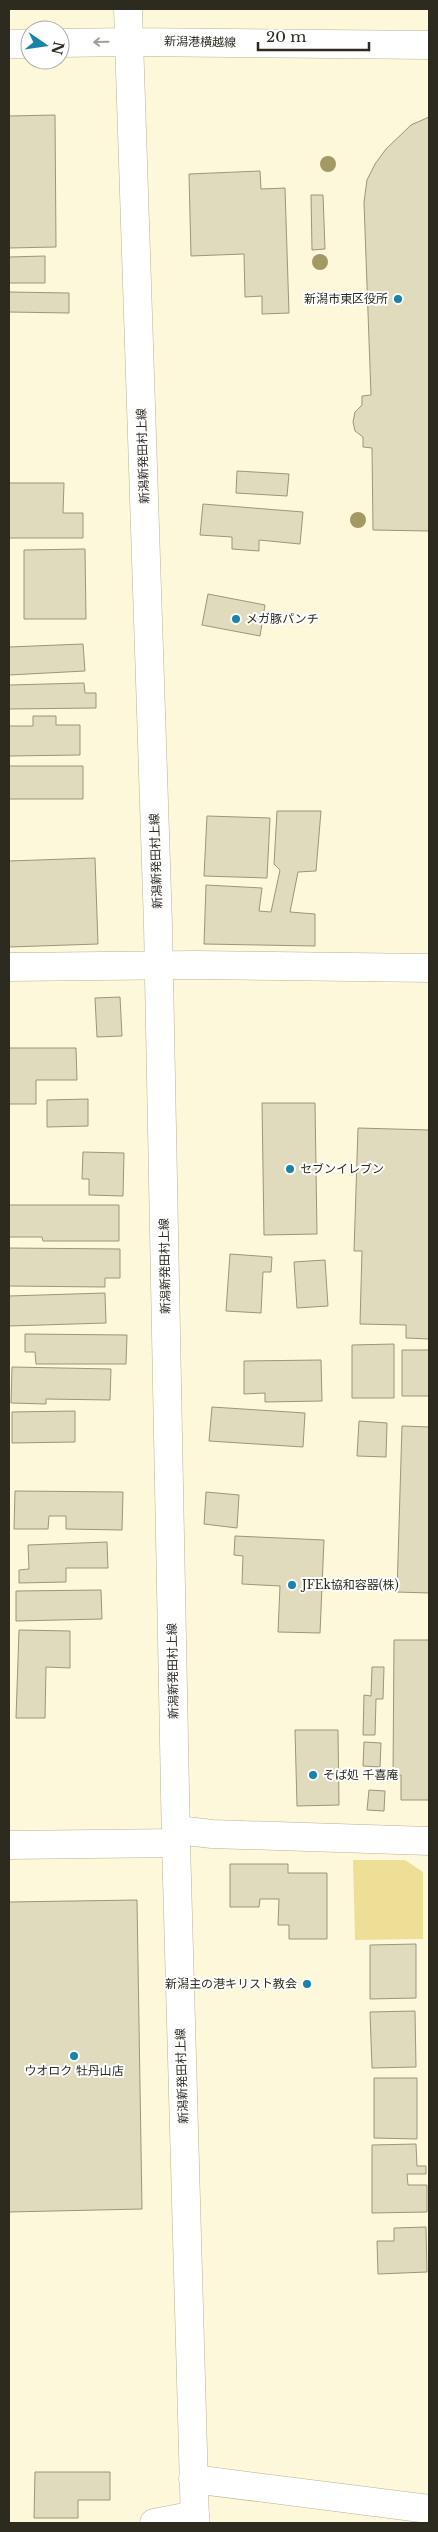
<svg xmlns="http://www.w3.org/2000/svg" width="438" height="2532" font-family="'Libre Baskerville','Noto Sans JP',serif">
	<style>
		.green { fill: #ede096 }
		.building { fill: #e0dbbd; stroke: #9b967a }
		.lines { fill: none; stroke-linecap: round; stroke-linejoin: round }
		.minor-casing { stroke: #b7b295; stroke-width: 29 }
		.primary-casing { stroke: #b7b295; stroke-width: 29 }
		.minor { stroke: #fff; stroke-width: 28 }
		.primary { stroke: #fff; stroke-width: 28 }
		.tree { fill: #a29964 }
		.oneway { stroke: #a0a09b }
		.poi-dot { fill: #1684ab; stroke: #fff; stroke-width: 2 }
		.labels { text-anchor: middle; stroke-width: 4; stroke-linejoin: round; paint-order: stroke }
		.street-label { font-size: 12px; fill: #2d2b20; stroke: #fff }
		.poi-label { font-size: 12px; fill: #2d2b20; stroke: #fff; text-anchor: start }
	</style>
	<rect width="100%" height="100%" fill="#fdf8da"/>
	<path class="green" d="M353,1860H405L423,1872V1939L355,1940Z"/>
	<path class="building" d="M55,115L56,247L9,248V116Z
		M429,117V531L373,530L372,448L363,447V437L355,431L353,422L355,412L362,405V396L371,395L364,202L367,180L375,164L386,149L411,125Z
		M260,171L261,189L285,188L289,313L262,314V296L245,297L244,254L191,256L189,174Z
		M311,195H323L325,249L312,250Z
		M45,256V283H9V257Z
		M9,292L69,293V313L9,312Z
		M237,471L289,474L287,496L236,493Z
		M9,483H64L63,513H83V538H9Z
		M203,504L303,512L300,544L259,540V551L232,549V537L200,535Z
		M85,549L86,619H24V550Z
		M208,594L265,605L260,636L202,625Z
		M83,644L85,671L9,675V647Z
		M84,683L85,693H96V708L9,709V685Z
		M33,716H56V725H80V755L9,756V726H33Z
		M9,766H83V799H9Z
		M277,811H321L316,871L298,872L290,912L315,914V946L204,944L206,885L262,888L259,911L271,912L280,870L274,864Z
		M207,816L270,818L267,878L204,876Z
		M95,858L98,944L9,947V861Z
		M120,997L122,1036L97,1037L95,998Z
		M9,1048H76L77,1080H36V1104H9Z
		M88,1099V1126L47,1127V1100Z
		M262,1103H315L317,1234L264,1235Z
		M358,1128L429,1130V1339L406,1338V1325L360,1324L362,1251H354Z
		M83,1152L124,1153L123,1196L89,1195V1179H82Z
		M9,1205H119V1241H43L42,1237H9Z
		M9,1248L120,1249V1278H105V1287L9,1286Z
		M230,1254L272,1257L271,1272H263L261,1313L226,1311Z
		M325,1260L328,1306L297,1308L294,1262Z
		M105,1293L106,1323L9,1326V1296Z
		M25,1334L127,1335L126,1364H36L35,1352H25Z
		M394,1344V1398H352V1345Z
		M402,1350H429V1396H402Z
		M321,1360L322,1401L265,1402V1393L244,1394V1361Z
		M12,1367L111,1369L110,1400L46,1399V1404L11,1403Z
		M212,1407L305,1413L303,1447L209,1441Z
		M75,1411V1442L12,1443V1412Z
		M359,1421L387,1423L386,1457L357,1456Z
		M402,1426L429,1427V1593L397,1592Z
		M15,1491L123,1492L122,1530L66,1529V1516H49L48,1529H14Z
		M206,1492L239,1495L237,1528L204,1524Z
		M235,1536L324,1540L320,1633L278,1632L280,1586L242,1584L243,1556L234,1555Z
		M107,1542L108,1568H66V1582L19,1583V1570L29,1569L28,1545Z
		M101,1590L102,1619L16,1621V1591Z
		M19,1630L70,1631V1668L46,1667L45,1718H16Z
		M394,1640H429V1800H401V1775L393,1776Z
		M372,1667H384L383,1699H376L375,1735H363L364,1695L371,1696Z
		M295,1730H338L339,1805L297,1806Z
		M364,1742L381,1743L380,1767L363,1766Z
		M369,1790L385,1791L384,1811L367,1810Z
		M230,1864H288V1873H327V1939H289V1925H278L279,1899H260L259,1907H230Z
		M137,1900L142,2209L9,2212V1902Z
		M416,1944V1998L370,1999V1945Z
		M415,2011L416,2067L372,2068L370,2012Z
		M374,2078H417V2139L374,2138Z
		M416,2144L417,2166H426V2174H407L408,2185H427V2212L372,2213V2145Z
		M426,2227L427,2272L378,2274L377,2241H394V2228Z
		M35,2472H110V2500H78V2518H34Z"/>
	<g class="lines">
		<g class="minor-casing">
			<path id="minor" d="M9,967L195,965L429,968
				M177,1830L212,1834L429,1841
				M9,1845L176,1843
				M193,2479L429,2509
				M154,2523L195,2515"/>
		</g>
		<g class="primary-casing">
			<path id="primary" d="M128,9L158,925L176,1843L195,2523
				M60,43L129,42L429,45
				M9,44H30"/>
		</g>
		<use href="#minor" class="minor"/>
		<use href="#primary" class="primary"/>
	</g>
	<g class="tree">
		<circle cx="328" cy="164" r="8"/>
		<circle cx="320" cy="262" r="8"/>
		<circle cx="358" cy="520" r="8"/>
	</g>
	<defs><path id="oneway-shaft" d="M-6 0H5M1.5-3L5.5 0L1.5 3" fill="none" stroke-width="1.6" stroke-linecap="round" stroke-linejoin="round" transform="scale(1.25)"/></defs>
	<use class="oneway" href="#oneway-shaft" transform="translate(101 42) rotate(179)"/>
	<g class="poi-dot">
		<circle cx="398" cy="299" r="5"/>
		<circle cx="236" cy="619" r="5"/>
		<circle cx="290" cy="1169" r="5"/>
		<circle cx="292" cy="1585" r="5"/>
		<circle cx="313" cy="1775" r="5"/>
		<circle cx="307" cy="1984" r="5"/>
		<circle cx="74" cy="2056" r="5"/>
	</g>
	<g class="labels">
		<g class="street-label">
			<text transform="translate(200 42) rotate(1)" y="4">新潟港横越線</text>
			<text transform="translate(143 456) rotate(-92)" y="4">新潟新発田村上線</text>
			<text transform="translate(156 861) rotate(-92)" y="4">新潟新発田村上線</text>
			<text transform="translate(165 1266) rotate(-91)" y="4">新潟新発田村上線</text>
			<text transform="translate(173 1671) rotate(-91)" y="4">新潟新発田村上線</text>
			<text transform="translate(182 2076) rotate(-92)" y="4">新潟新発田村上線</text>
		</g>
		<g class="poi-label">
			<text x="388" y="303" text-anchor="end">新潟市東区役所</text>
			<text x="246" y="623">メガ豚パンチ</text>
			<text x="300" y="1173">セブンイレブン</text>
			<text x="302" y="1589">JFEk協和容器(株)</text>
			<text x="323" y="1779">そば処 千喜庵</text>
			<text x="297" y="1988" text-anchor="end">新潟主の港キリスト教会</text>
			<text x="74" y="2075" text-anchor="middle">ウオロク 牡丹山店</text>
		</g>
	</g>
	<rect width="438" height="2532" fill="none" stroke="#2d2b20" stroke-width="20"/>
	<g transform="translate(45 45) rotate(103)"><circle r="24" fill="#ffffff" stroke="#abaaa6"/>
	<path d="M0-4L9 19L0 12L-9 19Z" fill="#1684ab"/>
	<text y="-8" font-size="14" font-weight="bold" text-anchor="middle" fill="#2d2b20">N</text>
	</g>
	<path d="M258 42v8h111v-8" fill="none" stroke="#2d2b20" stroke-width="2.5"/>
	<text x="266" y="42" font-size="15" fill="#2d2b20" stroke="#ffffff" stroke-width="4" paint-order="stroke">20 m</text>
</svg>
